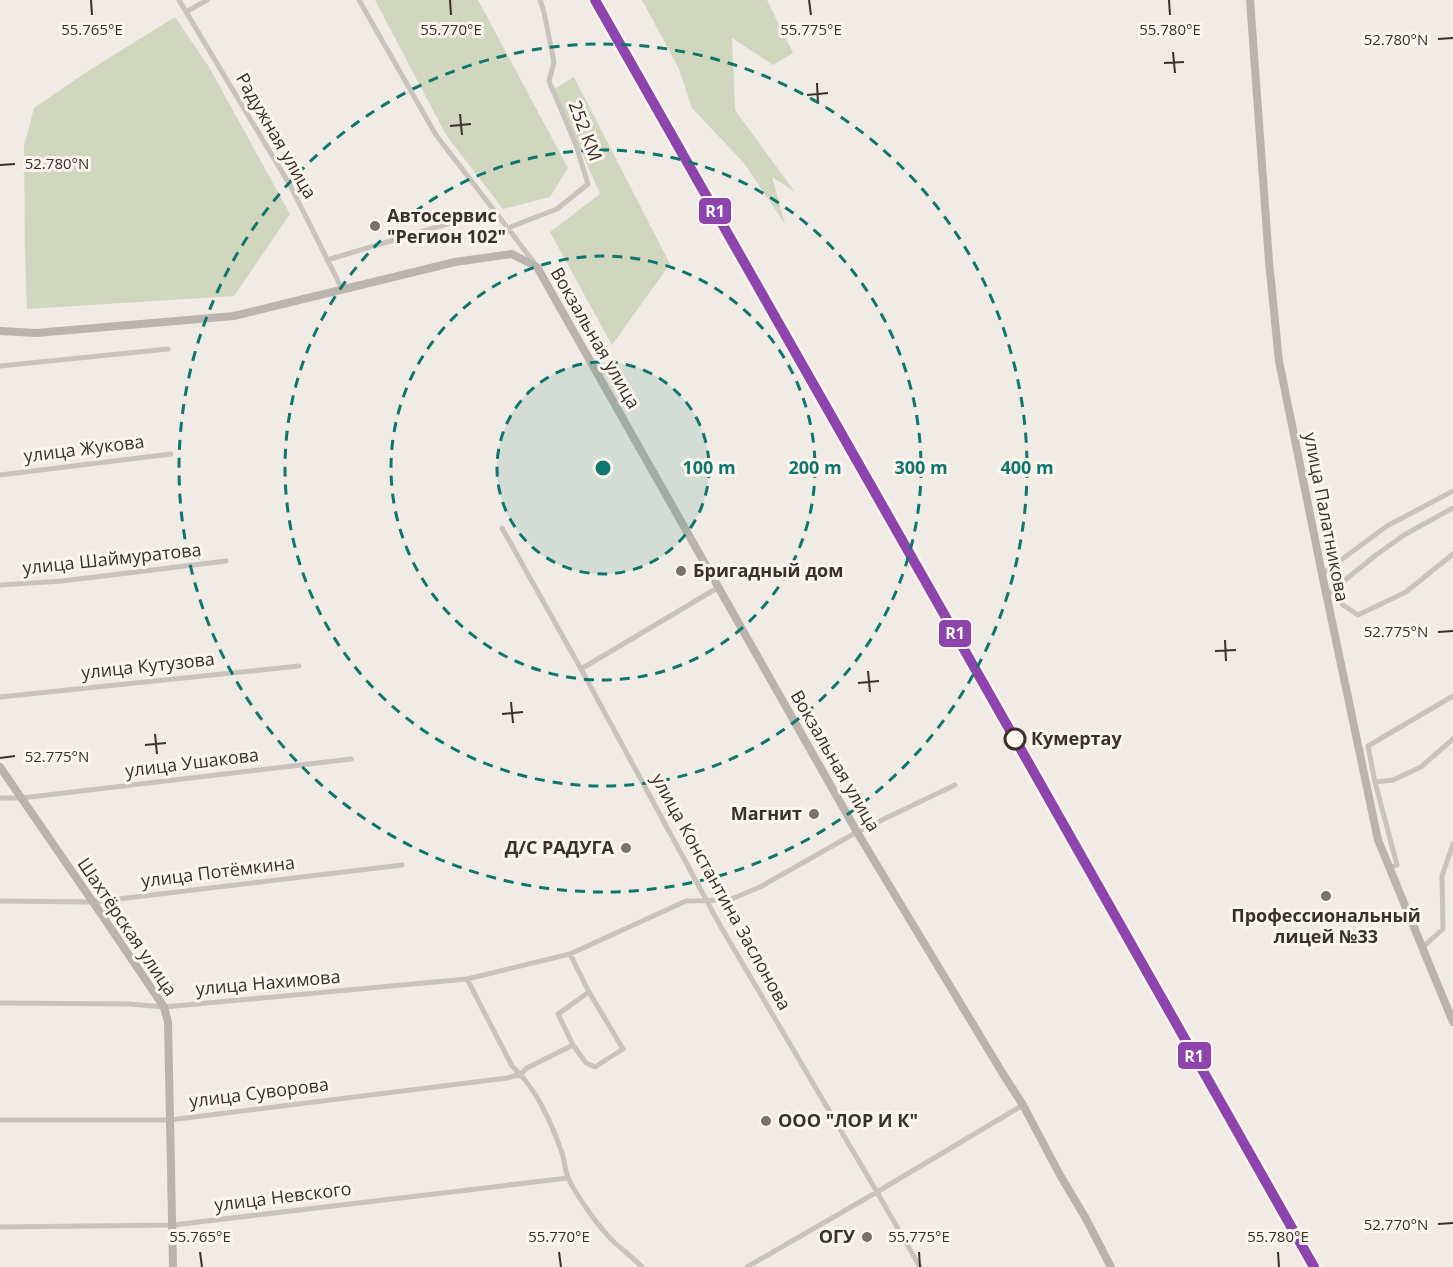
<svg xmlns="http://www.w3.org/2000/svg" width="1453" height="1267" font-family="'Open Sans',sans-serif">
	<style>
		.green { fill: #d1d6bf }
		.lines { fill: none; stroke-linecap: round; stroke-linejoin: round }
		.street { stroke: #c9c3be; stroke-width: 5 }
		.secondary { stroke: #bab3ae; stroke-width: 8 }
		.rail { stroke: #b1aca8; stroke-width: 2; stroke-dasharray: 1.5 4.5; stroke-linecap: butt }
		.rail-1-casing { stroke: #fbf5ee; stroke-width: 15 }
		.rail-1 { stroke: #8e44ad; stroke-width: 10 }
		.ticks { fill: none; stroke: #3b302b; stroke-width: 2 }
		.ring { fill: none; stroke: #0f766e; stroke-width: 3; stroke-dasharray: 10 8 }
		.poi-dot { fill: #7a716c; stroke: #fbf5ee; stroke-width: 2 }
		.stop-dot { fill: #fbf5ee; stroke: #3b302b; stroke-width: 3 }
		.labels { text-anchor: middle; stroke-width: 6; stroke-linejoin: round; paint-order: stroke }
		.street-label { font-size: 18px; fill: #3b302b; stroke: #fbf5ee }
		.poi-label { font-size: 18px; font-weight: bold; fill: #3b302b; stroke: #fbf5ee; text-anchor: start }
		.stop-label { font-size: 18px; font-weight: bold; fill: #3b302b; stroke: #fbf5ee; text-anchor: start }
		.ticks-label { font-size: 15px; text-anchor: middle; fill: #3b302b; stroke: #fbf5ee; stroke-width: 6; stroke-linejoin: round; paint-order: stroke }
		.centre { fill: #0f766e; stroke: #fbf5ee; stroke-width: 3 }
		.ring-label { font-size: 18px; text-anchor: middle; font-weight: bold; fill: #0f766e; stroke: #fbf5ee; stroke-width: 6; stroke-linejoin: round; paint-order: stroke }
		.line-badge { stroke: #fbf5ee; stroke-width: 2 }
		.badge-label { font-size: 16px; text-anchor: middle; font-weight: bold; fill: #fff }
	</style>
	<rect width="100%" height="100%" fill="#f0ebe5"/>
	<path class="green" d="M375,0H478L568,168L550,197L503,209L446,135Z
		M642,0H767L793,53L773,65L732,38L735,110L795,192L772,177L785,224L744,163L692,108L679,69Z
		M175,17L209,67L290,214L234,296L27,309L25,251L24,146L34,108L88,71Z
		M574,77L670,264L612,345L550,232L600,194L554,89Z"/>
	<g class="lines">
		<path class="street" d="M179,0L291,187L342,289
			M359,0L436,135L536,265
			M186,12L207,0
			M508,228L557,209L588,184L576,145L549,81L554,62L544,12L540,0
			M327,260L494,210
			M0,366L168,349
			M0,475L171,454
			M502,528L581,669L721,927L877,1192L920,1267
			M1322,574L1387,526L1453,491
			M0,585L62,581L226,561
			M1334,589L1376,555L1404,535L1453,508
			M1326,597L1334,589L1343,605L1358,615L1406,592L1453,554
			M581,669L719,587
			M0,697L299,666
			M1375,782L1393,780L1421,767L1453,739
			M0,798H22L351,759
			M1390,867L1397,865L1375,782L1368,746L1453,696
			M0,901L93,902L402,865
			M1423,947L1443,929L1442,876L1453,844
			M570,954L589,992L623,1049L595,1067L586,1063L573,1045L558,1014L589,992
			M467,979L512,1066C537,1089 551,1122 562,1153C565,1162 565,1172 569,1180C579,1199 599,1228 615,1243C624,1251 633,1258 642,1267
			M0,1003L130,1004L164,1007L467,979L570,954L686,901L729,900L760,887L857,832L955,785
			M0,1120H170L507,1078L521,1074L527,1068L573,1045
			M0,1227L173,1225L568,1178
			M747,1267L877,1192L1023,1105"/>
		<path class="secondary" d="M1250,0L1269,261L1279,361L1322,574L1378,840L1453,1022
			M0,331L36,333L234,316L455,262L512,254L537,267L857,832L1003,1074L1023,1105L1060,1175L1085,1217L1111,1267
			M0,767L93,902L164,1007L168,1022L173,1267"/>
		<path class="rail" d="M624,52L1184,1037"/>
		<g class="rail-1-casing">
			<path id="rail-1" d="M595,0L1015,739L1314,1267"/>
		</g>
		<use href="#rail-1" class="rail-1"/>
	</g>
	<path class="ticks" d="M91,0L92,15M450,0L451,15M809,0L811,15M1169,0L1170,15M1438,39L1453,38M1173,52L1175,73M1164,63L1184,62M817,83L818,104M807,95L828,93M460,114L462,135M450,126L471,124M0,165L15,164M1438,632L1453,631M1225,640L1226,661M1215,651L1236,650M868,671L870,692M858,683L879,681M511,702L513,723M502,714L523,712M155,734L157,754M145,745L166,743M0,758L15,756M1438,1224L1453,1223M200,1252L202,1267M559,1252L561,1267M919,1252L920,1267M1278,1252L1279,1267"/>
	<circle cx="603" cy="468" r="106" fill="#0f766e" fill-opacity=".12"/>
	<g class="ring">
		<circle cx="603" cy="468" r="106"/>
		<circle cx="603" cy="468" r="212"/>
		<circle cx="603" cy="468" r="318"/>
		<circle cx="603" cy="468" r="424"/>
	</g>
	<g class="poi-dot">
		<circle cx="375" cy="226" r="6"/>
		<circle cx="681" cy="571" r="6"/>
		<circle cx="814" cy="814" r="6"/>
		<circle cx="626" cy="848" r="6"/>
		<circle cx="1326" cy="896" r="6"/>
		<circle cx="766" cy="1121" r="6"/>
		<circle cx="867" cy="1237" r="6"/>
	</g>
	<circle class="stop-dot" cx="1015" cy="739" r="10"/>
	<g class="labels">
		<g class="street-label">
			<text transform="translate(585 131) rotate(69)" y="6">252 КМ</text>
			<text transform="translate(276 136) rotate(60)" y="6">Радужная улица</text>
			<text transform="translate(595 338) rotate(60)" y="6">Вокзальная улица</text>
			<text transform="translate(84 449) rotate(-7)" y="6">улица Жукова</text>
			<text transform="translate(1326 517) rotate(79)" y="6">улица Палатникова</text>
			<text transform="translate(112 559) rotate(-6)" y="6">улица Шаймуратова</text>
			<text transform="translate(148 666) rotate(-6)" y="6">улица Кутузова</text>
			<text transform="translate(835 761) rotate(60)" y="6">Вокзальная улица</text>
			<text transform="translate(192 763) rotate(-7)" y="6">улица Ушакова</text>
			<text transform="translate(218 872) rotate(-7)" y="6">улица Потёмкина</text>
			<text transform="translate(721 892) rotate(61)" y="6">улица Константина Заслонова</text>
			<text transform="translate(127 927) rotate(56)" y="6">Шахтёрская улица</text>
			<text transform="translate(268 983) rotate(-5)" y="6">улица Нахимова</text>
			<text transform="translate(259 1093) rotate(-7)" y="6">улица Суворова</text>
			<text transform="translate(283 1197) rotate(-7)" y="6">улица Невского</text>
		</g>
		<g class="poi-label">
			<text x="387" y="222">Автосервис<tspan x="387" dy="21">"Регион 102"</tspan></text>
			<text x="693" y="577">Бригадный дом</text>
			<text x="802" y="820" text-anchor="end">Магнит</text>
			<text x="614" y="854" text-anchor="end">Д/С РАДУГА</text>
			<text x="1326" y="922" text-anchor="middle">Профессиональный<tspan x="1326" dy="21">лицей №33</tspan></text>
			<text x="778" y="1127">ООО "ЛОР И К"</text>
			<text x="855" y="1243" text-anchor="end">ОГУ</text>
		</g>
		<g class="stop-label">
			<text x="1031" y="745">Кумертау</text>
		</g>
	</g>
	<g class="ticks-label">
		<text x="92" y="35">55.765°E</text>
		<text x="451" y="35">55.770°E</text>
		<text x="811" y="35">55.775°E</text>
		<text x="1170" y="35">55.780°E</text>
		<text x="1396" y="45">52.780°N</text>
		<text x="57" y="169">52.780°N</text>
		<text x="1396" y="637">52.775°N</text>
		<text x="57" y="762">52.775°N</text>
		<text x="1396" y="1230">52.770°N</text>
		<text x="200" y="1242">55.765°E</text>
		<text x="559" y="1242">55.770°E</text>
		<text x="919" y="1242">55.775°E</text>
		<text x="1278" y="1242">55.780°E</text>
	</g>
	<circle cx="603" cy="468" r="9" class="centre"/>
	<g class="ring-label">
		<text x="709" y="474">100 m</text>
		<text x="815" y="474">200 m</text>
		<text x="921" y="474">300 m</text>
		<text x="1027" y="474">400 m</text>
	</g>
	<g class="line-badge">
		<rect x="698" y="197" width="34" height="28" rx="6" fill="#8e44ad"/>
		<rect x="938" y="619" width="34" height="29" rx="6" fill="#8e44ad"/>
		<rect x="1177" y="1041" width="35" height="29" rx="6" fill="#8e44ad"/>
	</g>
	<g class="badge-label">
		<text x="715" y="217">R1</text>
		<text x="955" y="639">R1</text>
		<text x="1194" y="1062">R1</text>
	</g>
</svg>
